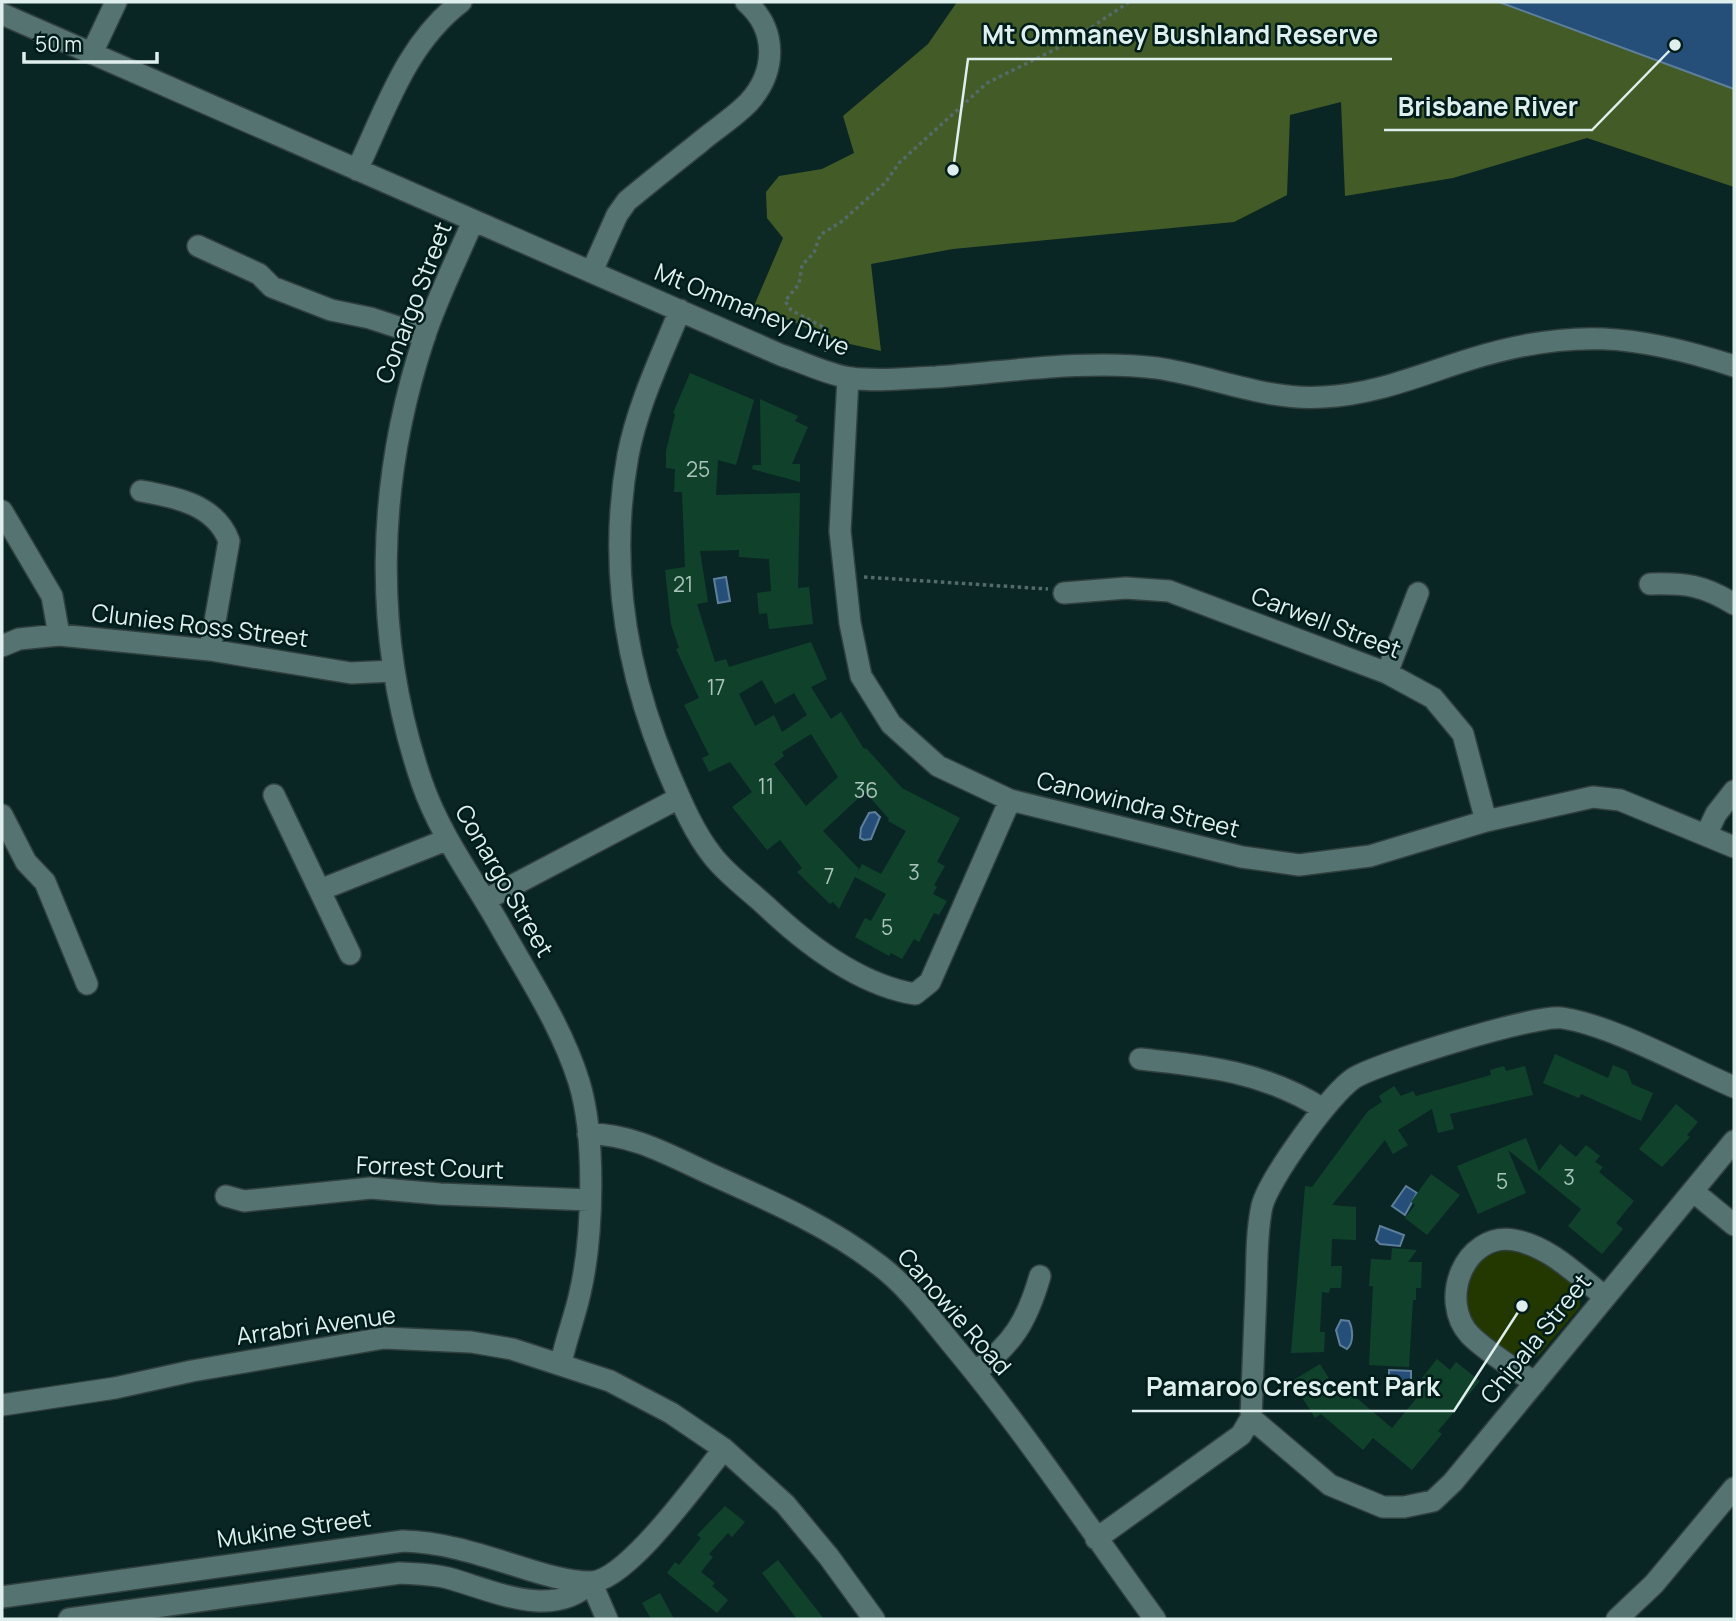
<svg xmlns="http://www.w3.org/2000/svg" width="1736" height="1621" font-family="Manrope,sans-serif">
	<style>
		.green { fill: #233800 }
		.forest { fill: #435b26 }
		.water { fill: #254f79; stroke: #5d7f9c; stroke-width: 2 }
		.building { fill: #10422b; fill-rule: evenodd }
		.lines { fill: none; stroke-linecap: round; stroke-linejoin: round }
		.minor-casing { stroke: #31403f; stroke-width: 24 }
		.path { stroke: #536b69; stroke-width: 3.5; stroke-dasharray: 3.5 3.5; stroke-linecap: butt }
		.minor { stroke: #557370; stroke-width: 21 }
		.labels { text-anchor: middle; stroke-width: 5; stroke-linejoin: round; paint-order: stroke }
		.number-label { font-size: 21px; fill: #abc4bc }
		.street-label { font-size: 24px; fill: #dfefed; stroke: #011d1b }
		.leader { fill: none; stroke: #dfefed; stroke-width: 2.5 }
		.callout-dot { fill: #dfefed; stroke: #011d1b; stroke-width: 2.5 }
		.callout-label { font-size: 26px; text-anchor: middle; font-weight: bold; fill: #dfefed; stroke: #011d1b; stroke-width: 5; stroke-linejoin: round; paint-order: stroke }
	</style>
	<rect width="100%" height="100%" fill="#0a2624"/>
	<path class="green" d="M1493,1248C1529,1248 1554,1266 1580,1288V1307L1539,1355L1526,1362C1505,1353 1472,1329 1465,1307C1461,1297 1467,1279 1469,1269Z"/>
	<path class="forest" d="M957,2H1499L1734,89V187L1587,138L1453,178L1345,196L1341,102L1290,115L1287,195L1234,222L953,249L871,264L881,351L841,342L754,306L783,238L767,218L766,192L779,176L822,169L854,153L843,116L928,44Z"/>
	<path class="water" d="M1499,2H1734V89Z
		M726,577L730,601L718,603L714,579Z
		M875,812L880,817L871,839L864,840L860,838L861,828L869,813Z
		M1406,1186L1417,1193L1405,1215L1392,1206Z
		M1380,1226L1404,1235L1400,1246L1380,1244L1376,1240Z
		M1341,1320L1349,1321C1353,1329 1354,1343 1347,1349L1340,1345L1336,1330Z
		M1389,1370L1411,1371V1381L1400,1388L1389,1378Z"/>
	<path class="building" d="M690,373L754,400L736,465L718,460L716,495L800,493L798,588L809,587L813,624L769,629L767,613L759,614L757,593L771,591L769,559L739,557V550L700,551L708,602L697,604L715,662L726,659L729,667L811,642L827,679L811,687L831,719L841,712L864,749L866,748L902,788L960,818L937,862L945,866L934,885L937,887L933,894L947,901L939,915L934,913L919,942L914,939L902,959L891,953L889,956L855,937L865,918L871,921L886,894L855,877L839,909L833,902L830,904L797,872L802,868L780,840L767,850L732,807L752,792L730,762L709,772L702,758L709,755L684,705L699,698L676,649L679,648L671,624L665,570L685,567L682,492H674L675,469L666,468V451L675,414L673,413ZM762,680L775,704L794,693L807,715L782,732L774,715L755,726L739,694ZM811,734L838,777L806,806L774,764L784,756L782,752ZM865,792L889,819L888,821L906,831L881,874L862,864L856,876L859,869L823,831Z
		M760,399L798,416L795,421L808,427L792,464H800V482L752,469L753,465H761Z
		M1555,1054L1608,1078L1613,1065L1627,1071L1632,1084L1653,1093L1641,1121L1581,1094L1579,1098L1543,1083Z
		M1504,1066L1506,1071L1525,1066L1533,1095L1450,1114L1454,1129L1438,1133L1432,1109L1398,1130L1408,1145L1393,1154L1385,1140L1332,1205L1356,1207V1240L1332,1239L1331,1266H1342L1341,1288H1330L1329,1293L1322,1292L1320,1332H1325L1324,1352L1291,1353L1305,1186L1312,1187L1368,1111L1382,1102L1379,1096L1394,1086L1401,1096L1413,1091L1416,1096L1491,1075L1490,1070Z
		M1676,1104L1698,1122L1687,1135L1690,1137L1662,1167L1639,1149Z
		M1526,1138L1539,1171L1560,1144L1576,1157L1586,1145L1600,1156L1595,1162L1603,1167L1599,1172L1634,1201L1616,1223L1623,1229L1602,1254L1568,1226L1581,1209L1508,1150L1526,1193L1478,1214L1457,1166Z
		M1431,1174L1460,1195L1427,1235L1405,1218L1415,1205L1411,1202Z
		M1392,1248L1417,1250L1408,1262H1422L1421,1288H1416V1300H1413L1409,1367L1369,1365L1373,1286H1369L1371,1259L1391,1260Z
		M1437,1359L1450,1370L1456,1362L1480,1381L1438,1431L1442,1434L1412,1470L1373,1438L1363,1450L1321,1414L1315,1418L1292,1381L1320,1364L1335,1388L1340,1384L1392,1428L1420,1394L1414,1388Z
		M725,1506L745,1522L732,1537L728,1533L709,1554L713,1557L701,1572L715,1583L712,1586L728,1600L717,1613L667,1573L675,1562L679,1565L701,1538L697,1535Z
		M778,1560L824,1619H797L762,1573Z
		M660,1593L674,1619H651L642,1603Z"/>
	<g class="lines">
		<g class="minor-casing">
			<path id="minor" d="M2,14L781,355C803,362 828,375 851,378C879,382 908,378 936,377C1008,372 1085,359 1157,368C1213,376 1266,401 1323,397C1375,395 1422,374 1471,359C1571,328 1636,334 1734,366
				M92,53L116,2
				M357,170C386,109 406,44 461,2
				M473,221C457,259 437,298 424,338C376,483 372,638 422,783C440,835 473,878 500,926C528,976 562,1027 579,1082C596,1137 593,1237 580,1293C575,1316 566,1339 561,1363
				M198,246L259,274L272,287L331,310L370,318L425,336
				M592,271L617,215L627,201C651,181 675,162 699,143C715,129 735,117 749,102C777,71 777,29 746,2
				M680,310C661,357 638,404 628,455C608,564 625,669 668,771C680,799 693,831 712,855C726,874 749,890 766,906C806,944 860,985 915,994L930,982L1010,800
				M848,378L840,531L850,623L861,676L891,724L938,766L1010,800L1242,857L1299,865L1370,856L1486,821L1593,797L1620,800L1734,847
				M141,491C176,497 216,505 229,541L210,650
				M2,511L52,596L59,635
				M1650,584C1686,583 1703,585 1734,604
				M1064,593L1126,588L1169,591L1387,673L1433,698L1463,734L1486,821
				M2,646L19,639L59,635L210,650L351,673L393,671
				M1387,673L1418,593
				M274,795L350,954
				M2,815L26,862L45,882L87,984
				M1706,835L1716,814L1734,791
				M320,890L446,840
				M485,900L679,798
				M1140,1059C1207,1066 1265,1072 1323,1109
				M588,1134C634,1133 676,1159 717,1177C773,1202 830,1227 879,1265C907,1286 929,1316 951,1343C1024,1430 1088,1527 1155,1619
				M1694,1192L1734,1225
				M226,1196L244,1201L371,1188L440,1194L590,1200
				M975,1372C1013,1344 1027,1321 1040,1276
				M1535,1383C1514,1368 1488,1353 1470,1335C1438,1301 1464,1232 1514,1240C1549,1246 1577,1275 1604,1296
				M2,1405L115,1388L192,1371L384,1338L471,1342L512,1349L610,1381L671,1413L724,1449L785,1504L829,1557L874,1619
				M1251,1418L1330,1485L1383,1507H1404L1433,1501L1453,1482L1734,1141
				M1096,1539L1241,1435L1251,1418C1253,1376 1254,1333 1256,1291C1257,1263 1256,1234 1262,1206C1269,1179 1330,1094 1354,1078C1378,1063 1537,1014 1562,1018C1611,1025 1687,1067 1734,1087
				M591,1582L607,1619
				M2,1597L403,1541C443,1542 479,1554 517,1566C539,1573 567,1582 590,1582C627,1582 699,1479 724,1449
				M69,1619L400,1573C417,1574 433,1574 448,1578C492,1590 553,1621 591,1582
				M1617,1619L1654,1584L1734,1488"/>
		</g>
		<path class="path" d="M826,352L827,329L791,310L785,301L799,284L802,265L814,253L820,235L841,222L885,183L899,163L987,83L1068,43L1129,2
			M864,577L1048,589"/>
		<use href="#minor" class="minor"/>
	</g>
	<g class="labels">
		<g class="number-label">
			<text x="698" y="477">25</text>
			<text x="683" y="592">21</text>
			<text x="716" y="695">17</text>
			<text x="766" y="794">11</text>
			<text x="866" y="798">36</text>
			<text x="914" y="880">3</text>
			<text x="829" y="884">7</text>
			<text x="887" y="935">5</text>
			<text x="1569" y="1185">3</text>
			<text x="1502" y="1189">5</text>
		</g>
		<g class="street-label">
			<text transform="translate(414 303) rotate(-69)" y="8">Conargo Street</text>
			<text transform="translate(752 310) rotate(22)" y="8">Mt Ommaney Drive</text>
			<text transform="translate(1326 623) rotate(21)" y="8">Carwell Street</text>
			<text transform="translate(200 626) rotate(7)" y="8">Clunies Ross Street</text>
			<text transform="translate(1138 805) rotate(14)" y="8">Canowindra Street</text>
			<text transform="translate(504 881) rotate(60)" y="8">Conargo Street</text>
			<text transform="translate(430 1168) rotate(2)" y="8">Forrest Court</text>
			<text transform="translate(954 1312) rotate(49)" y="8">Canowie Road</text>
			<text transform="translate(316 1326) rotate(-8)" y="8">Arrabri Avenue</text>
			<text transform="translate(1536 1339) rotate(-51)" y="8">Chipala Street</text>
			<text transform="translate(294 1529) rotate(-8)" y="8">Mukine Street</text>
		</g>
	</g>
	<path class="leader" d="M953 170L968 59H1392M1675 45L1592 130H1384M1522 1306L1454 1411H1132"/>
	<g class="callout-dot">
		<circle cx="953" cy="170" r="7"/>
		<circle cx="1675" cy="45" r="7"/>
		<circle cx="1522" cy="1306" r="7"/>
	</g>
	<g class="callout-label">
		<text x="1180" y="44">Mt Ommaney Bushland Reserve</text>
		<text x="1488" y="116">Brisbane River</text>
		<text x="1293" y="1396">Pamaroo Crescent Park</text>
	</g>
	<rect width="1736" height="1621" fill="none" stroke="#dfefed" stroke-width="7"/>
	<path d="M24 52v10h133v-10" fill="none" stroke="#dfefed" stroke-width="3.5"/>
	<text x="35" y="52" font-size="21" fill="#dfefed" stroke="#011d1b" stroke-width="5" paint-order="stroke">50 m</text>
</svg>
